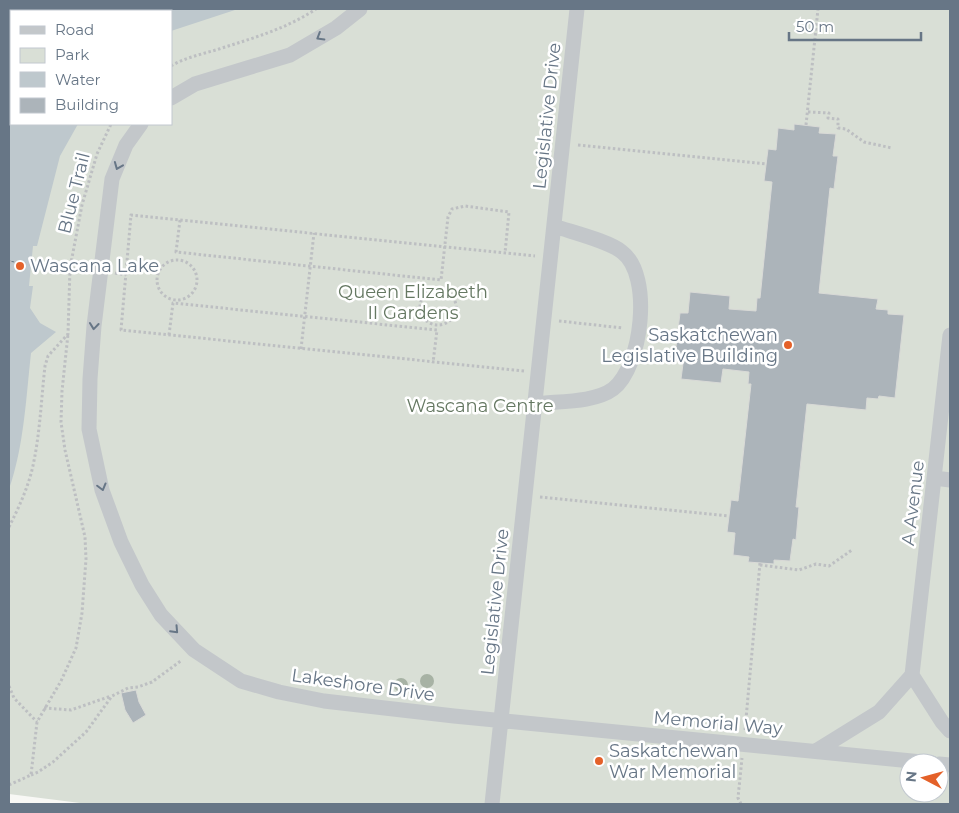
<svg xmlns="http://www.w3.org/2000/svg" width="959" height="813" font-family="Montserrat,sans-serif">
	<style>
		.green { fill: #d9dfd6; fill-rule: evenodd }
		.water { fill: #bec8cd }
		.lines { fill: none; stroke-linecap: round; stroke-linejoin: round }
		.ferry { stroke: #637782; stroke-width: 1; stroke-dasharray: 6 5; stroke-linecap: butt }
		.building { fill: #acb4ba; stroke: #d9dad7 }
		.path { stroke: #bdbfc2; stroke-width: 3; stroke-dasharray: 2.5 2.5; stroke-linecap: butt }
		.street { stroke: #c3c7ca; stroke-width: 15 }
		.tree { fill: #a7b2a4 }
		.oneway { stroke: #677686 }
		.poi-dot { fill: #e46129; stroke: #fff; stroke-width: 2 }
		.labels { text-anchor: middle; stroke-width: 5; stroke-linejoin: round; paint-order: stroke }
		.street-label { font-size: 18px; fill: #677686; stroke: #fff }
		.poi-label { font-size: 18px; fill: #677686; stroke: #fff; text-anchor: start }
		.park-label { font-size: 18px; fill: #657862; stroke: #fff }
	</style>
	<rect width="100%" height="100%" fill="#f8f8f5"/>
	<path class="green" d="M9,9H950V804H88L9,794ZM11,11H171V124H11ZM909,763H939V793H909Z"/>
	<path class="water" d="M9,9H238L171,31V11H11V124H78L60,156L37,246H33L29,286H33L30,308L40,323L56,332L31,353C26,398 24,446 9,489Z"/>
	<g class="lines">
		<path class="ferry" d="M9,261L31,265"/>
	</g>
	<path class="building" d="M794,124L820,127L819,133L836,134L833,156H838L834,189L830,188L819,293L878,299L876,309L888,310V314L904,315L895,398L879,396L878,399L867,398L866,410L807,404L796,507H799L796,540L793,539L790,561L774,560V564L748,562L749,557L733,555L735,533L727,532L731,500L738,501L751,384H748L749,372L723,369L721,383L681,379L684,356L675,355L680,313H688L690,292L730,296L729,309L756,311L757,298H760L772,182L764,181L768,149L776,150L778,128L794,130Z
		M136,690L139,702L146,715L133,723L125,710L121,693Z"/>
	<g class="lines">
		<path class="path" d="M171,66C186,57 203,54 219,49C253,38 286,29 316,9
			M808,112L829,113L828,118L838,119V128L846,129L864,142L892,148
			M806,125L818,9
			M578,145L766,164
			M180,220L176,252L441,280L448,217L452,209L465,206L509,212L505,253
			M157 280a20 20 0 1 1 40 0a20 20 0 1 1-40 0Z
			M9,262L86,270
			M115,273L126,275
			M420 307a18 18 0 1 1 36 0a18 18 0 1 1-36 0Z
			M559,321L623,328
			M654,331L677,334
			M169,335L173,303L437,330L433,363
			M301,349L314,233
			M524,371L121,330L131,215L535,256
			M540,497L729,516
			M9,527C18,509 27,490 32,470C40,436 41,401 45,366L48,356L68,334L70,268L82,205L97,154L111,124
			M760,565L799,570L816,564L829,566L852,550
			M9,686L14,698L37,722
			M44,708L71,710L111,696
			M745,730L760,563
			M31,775L38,772L53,762L86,732L112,696L128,688L138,687L152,682L182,660
			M9,785L31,775L37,722L61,681L76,648L82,613L86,559L85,537L65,450L61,422L62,391L68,334
			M741,804L738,798L742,758"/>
		<path class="street" d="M171,98L195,84L290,55L336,28L360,9
			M141,124L126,145L112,179L94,326L90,379L89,429L102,490L121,542L142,585L161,615L194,650L241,681L279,692L324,701L454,716L932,763
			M535,404C558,401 594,403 613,389C642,367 653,275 622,252C609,241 571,232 554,226
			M935,478L950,480
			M912,675L942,722L950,731
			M816,751L879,712L912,675L950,335
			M939,764L950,765
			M492,804L577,9"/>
	</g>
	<g class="tree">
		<circle cx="427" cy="681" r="7"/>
		<circle cx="401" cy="685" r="7"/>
	</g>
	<defs><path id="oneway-chevron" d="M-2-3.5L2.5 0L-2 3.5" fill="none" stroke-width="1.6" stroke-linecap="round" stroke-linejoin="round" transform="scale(1.25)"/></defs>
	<g class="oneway">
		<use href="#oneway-chevron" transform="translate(320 37) rotate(149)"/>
		<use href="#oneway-chevron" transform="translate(118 166) rotate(112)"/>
		<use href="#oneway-chevron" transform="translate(94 326) rotate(96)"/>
		<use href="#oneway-chevron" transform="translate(102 487) rotate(75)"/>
		<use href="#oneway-chevron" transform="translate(175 630) rotate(47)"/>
	</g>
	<g class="poi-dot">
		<circle cx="20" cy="266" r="5"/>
		<circle cx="788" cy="345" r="5"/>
		<circle cx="599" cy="761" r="5"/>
	</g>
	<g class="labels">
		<g class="street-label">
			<text transform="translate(547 116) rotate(-84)" y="6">Legislative Drive</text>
			<text transform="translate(74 193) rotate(-76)" y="6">Blue Trail</text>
			<text transform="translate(913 503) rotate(-83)" y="6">A Avenue</text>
			<text transform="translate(495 602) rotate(-84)" y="6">Legislative Drive</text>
			<text transform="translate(363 685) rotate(8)" y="6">Lakeshore Drive</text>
			<text transform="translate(718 723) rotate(5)" y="6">Memorial Way</text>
		</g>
		<g class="poi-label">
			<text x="30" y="272">Wascana Lake</text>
			<text x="778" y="341" text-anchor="end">Saskatchewan<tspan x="778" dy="21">Legislative Building</tspan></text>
			<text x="609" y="757">Saskatchewan<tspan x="609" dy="21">War Memorial</tspan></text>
		</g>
		<g class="park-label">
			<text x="413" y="298">Queen Elizabeth<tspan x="413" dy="21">II Gardens</tspan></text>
			<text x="480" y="412">Wascana Centre</text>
		</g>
	</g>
	<rect width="959" height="813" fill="none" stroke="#677686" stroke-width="20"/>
	<rect x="10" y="10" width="162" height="115" fill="#ffffff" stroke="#c2c8cf"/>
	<rect x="20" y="26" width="25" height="8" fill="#c3c7ca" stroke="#c2c8cf"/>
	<text x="55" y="35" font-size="15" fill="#677686">Road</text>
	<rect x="20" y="48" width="25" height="15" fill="#d9dfd6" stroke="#c2c8cf"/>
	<text x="55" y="60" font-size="15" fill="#677686">Park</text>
	<rect x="20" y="72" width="25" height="15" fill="#bec8cd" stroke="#c2c8cf"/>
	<text x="55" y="85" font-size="15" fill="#677686">Water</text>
	<rect x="20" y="98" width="25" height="15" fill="#acb4ba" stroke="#c2c8cf"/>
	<text x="55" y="110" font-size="15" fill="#677686">Building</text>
	<g transform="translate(924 778) rotate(276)"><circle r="24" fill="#ffffff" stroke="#c2c8cf"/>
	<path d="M0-4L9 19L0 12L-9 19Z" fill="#e46129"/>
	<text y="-8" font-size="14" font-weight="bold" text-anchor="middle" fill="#677686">N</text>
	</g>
	<path d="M789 32v8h132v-8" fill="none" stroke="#677686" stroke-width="2.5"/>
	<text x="796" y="32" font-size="15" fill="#677686" stroke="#ffffff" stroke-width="4" paint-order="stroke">50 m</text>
</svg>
